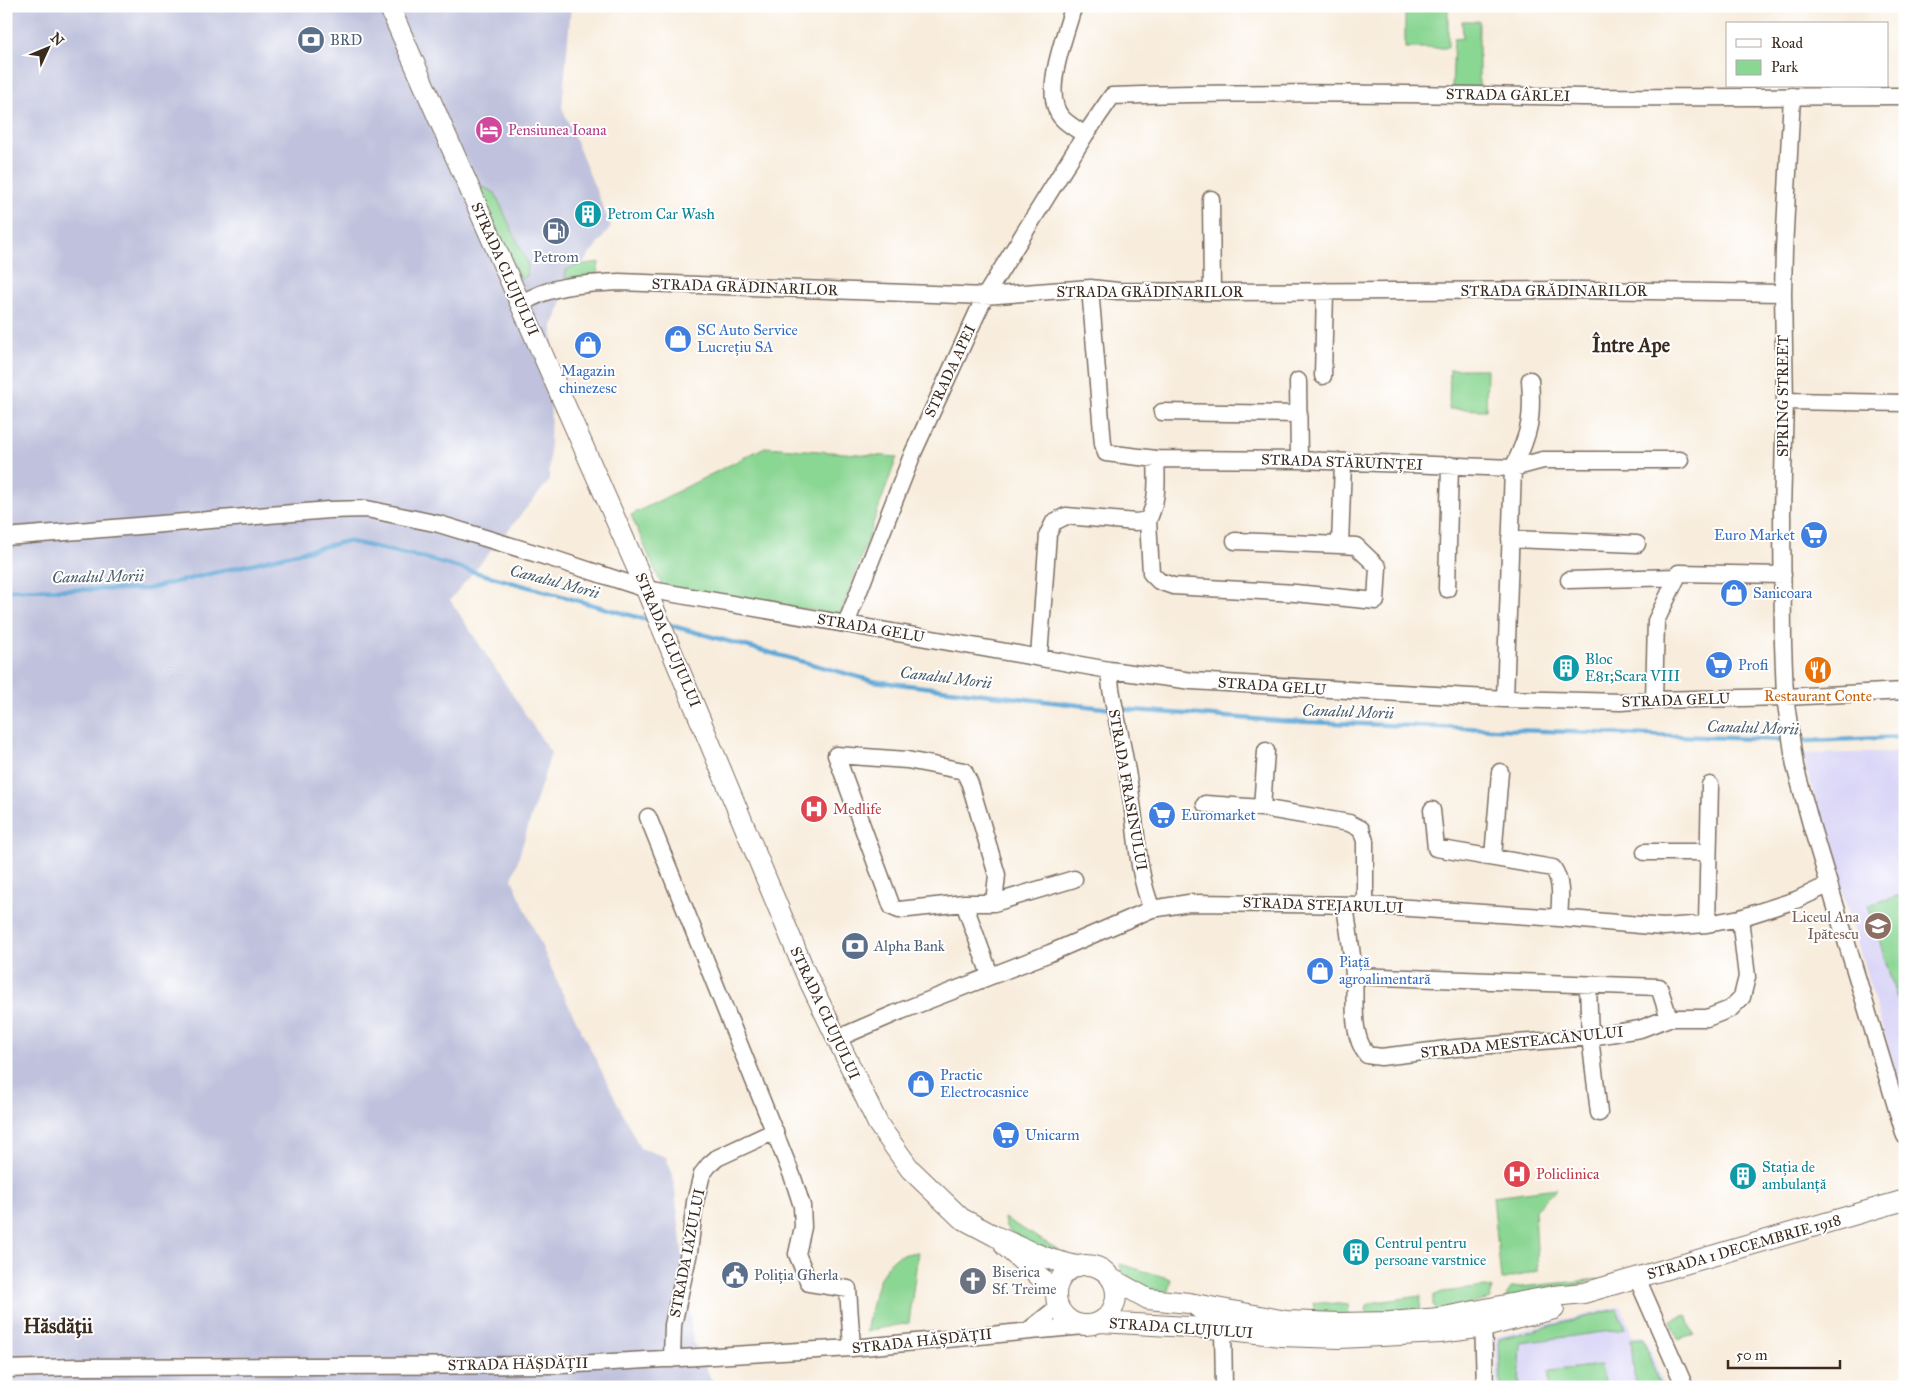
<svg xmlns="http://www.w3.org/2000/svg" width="1911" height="1393" font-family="'IM FELL Great Primer',serif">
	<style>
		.built { fill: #dad6f7 }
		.industrial { fill: #c0c2dd }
		.green { fill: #8ad693; stroke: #628058 }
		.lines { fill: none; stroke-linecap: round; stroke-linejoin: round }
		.stream { stroke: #5ea7d6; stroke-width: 4.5 }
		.minor-casing { stroke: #7d6e61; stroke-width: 19 }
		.major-casing { stroke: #7d6e61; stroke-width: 22 }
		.minor { stroke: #fff; stroke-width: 16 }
		.major { stroke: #fff; stroke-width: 20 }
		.labels { text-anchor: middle; stroke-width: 4; stroke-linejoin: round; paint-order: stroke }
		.service-label { font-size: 15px; fill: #4e5e75; stroke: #fff; text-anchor: start }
		.street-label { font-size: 15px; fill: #3b2a1e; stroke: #fff }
		.hotel-label { font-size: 15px; fill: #b23c85; stroke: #fff; text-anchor: start }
		.culture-label { font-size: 15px; fill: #0d838f; stroke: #fff; text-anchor: start }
		.shop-label { font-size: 15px; fill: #366cbe; stroke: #fff; text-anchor: start }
		.food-label { font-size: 15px; fill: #c56008; stroke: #fff }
		.health-label { font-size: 15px; fill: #be3a42; stroke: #fff; text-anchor: start }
		.education-label { font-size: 15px; fill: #785e54; stroke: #fff; text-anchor: end }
		.worship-label { font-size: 15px; fill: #5b616d; stroke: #fff; text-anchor: start }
		.water-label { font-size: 16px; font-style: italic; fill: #495c68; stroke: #fff }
		.district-label { font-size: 20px; font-weight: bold; fill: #3b2a1e; stroke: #fff }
	</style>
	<rect width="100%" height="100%" fill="#fff"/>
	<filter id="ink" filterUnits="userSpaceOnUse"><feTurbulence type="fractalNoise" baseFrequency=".02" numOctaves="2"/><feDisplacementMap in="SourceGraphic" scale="10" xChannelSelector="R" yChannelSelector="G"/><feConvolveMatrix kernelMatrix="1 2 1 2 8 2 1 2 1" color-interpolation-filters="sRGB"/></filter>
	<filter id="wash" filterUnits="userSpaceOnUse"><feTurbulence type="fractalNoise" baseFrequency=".0096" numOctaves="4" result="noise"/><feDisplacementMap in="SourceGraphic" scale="20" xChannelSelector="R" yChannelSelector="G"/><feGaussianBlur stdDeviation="1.12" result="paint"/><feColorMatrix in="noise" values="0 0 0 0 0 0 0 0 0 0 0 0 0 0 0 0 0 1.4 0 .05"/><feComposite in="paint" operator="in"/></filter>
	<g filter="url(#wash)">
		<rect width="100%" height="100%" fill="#f8eddd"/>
		<path class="built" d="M1905,752V1105L1802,754Z
			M1621,1306L1633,1336H1644L1665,1387H1497L1496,1337Z"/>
		<path class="industrial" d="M6,6H571L562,107L611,227L569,281L553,326L549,481L450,600L551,753L512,879L561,990L640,1148L666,1157L673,1175L693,1341L715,1387H6Z"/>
		<path class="green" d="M1405,6H1448V48H1405Z
			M1462,21H1479V91L1452,90L1454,39L1463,38Z
			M483,187L495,193L528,265L527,276L520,279L479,190Z
			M599,262L596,280L565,278L566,270L579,265Z
			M1450,369H1487L1486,410L1449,409Z
			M765,447L897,457L840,615L662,586L631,515Z
			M1905,894V996L1897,998L1868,905Z
			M1557,1188L1535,1210L1538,1271L1501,1280L1493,1196Z
			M1004,1218L1059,1250L1053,1253L1045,1252L1009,1231L1005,1225Z
			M918,1252L909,1323L866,1331C872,1307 875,1274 895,1258C901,1254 911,1253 918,1252Z
			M1120,1264L1171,1279L1168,1291L1165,1293L1131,1285L1121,1271Z
			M1600,1279L1510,1303L1506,1296L1511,1288Z
			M1486,1287L1492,1288L1490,1299L1438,1313L1433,1305V1296L1442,1292Z
			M1421,1296L1420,1315L1375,1319L1366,1311L1367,1305L1376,1302Z
			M1318,1302L1349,1305L1348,1317L1315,1315L1313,1303Z
			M1617,1309L1625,1329L1521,1343L1519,1387H1501L1499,1339Z
			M1687,1315L1694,1335L1678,1340L1671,1320Z
			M1643,1338L1660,1387H1635L1631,1339Z
			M1601,1365L1605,1387H1549V1371Z"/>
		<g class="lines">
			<path class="stream" d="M6,590L147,589L347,541L424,558L651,621
				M669,625L873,681L1112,709
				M1119,709L1280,721L1808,741L1905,737"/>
		</g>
	</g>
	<g filter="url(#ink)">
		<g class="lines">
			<g class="minor-casing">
				<path id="minor" d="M1075,6L1072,11C1065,37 1040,97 1063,119C1069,125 1078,130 1085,135
					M1792,96L1784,249L1783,293L1785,401L1782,512L1783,643L1785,697L1795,766L1812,828L1905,1136
					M1211,199L1212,292
					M1090,288L1103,444L1106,453L1156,459L1299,460L1513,468L1505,699
					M521,304C552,284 583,284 619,282L985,296L1090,288L1118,291L1212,292L1581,290L1783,293
					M1323,376L1325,291
					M1298,381L1299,460
					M1785,401L1905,403
					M1162,412L1299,414
					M1513,468L1543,460H1680
					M1513,468C1530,433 1533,418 1530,380
					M1148,520L1151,573L1159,581L1173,586L1295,593L1376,601L1378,567L1356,546L1340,545L1343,463
					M6,537L329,510L367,509L439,524L557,560L646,589L1109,670L1192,681L1505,699L1621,702L1654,700L1785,697L1905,691
					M1510,539L1637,544
					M1235,541L1340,545
					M1569,580L1677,577
					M1447,589L1450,465
					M846,624L913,453L985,296L1085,135L1112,96C1269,91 1425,94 1582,97C1690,98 1797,96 1905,96
					M1039,657L1048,534L1054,522L1066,516L1136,522L1148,520C1158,501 1157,480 1156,459
					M1109,670L1111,689C1118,727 1127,764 1132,803C1137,838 1138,876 1152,909
					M1654,700L1656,621L1679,573L1783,575
					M1205,804L1262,808L1349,823L1361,829L1365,841V905
					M1262,808L1266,751
					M1432,810L1436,848L1553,868C1563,883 1560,900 1559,918
					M648,817L793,1178L802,1206L803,1227L797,1254L809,1283L848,1289L852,1348
					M1645,852H1708
					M1493,857L1500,772
					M964,903L899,910L892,907L836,755L907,760L964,771L970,784L997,875L994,903H964L990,975
					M994,903L1074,879
					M1345,905C1348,928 1352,951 1354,975C1356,1001 1350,1033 1367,1055L1381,1057L1456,1048L1590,1037L1640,1029L1669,1018H1707L1730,1009L1742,997L1747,977L1740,918
					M1707,924L1710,785
					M1354,976L1659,987L1669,1018
					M1588,985L1590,1037L1599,1113
					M836,1039L901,1011L1050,953L1152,909L1189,903L1365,905L1559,918L1663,927L1707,924L1740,918L1796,900L1828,885
					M1637,1278L1685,1387
					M1189,1303L1223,1329L1224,1387
					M1483,1317L1485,1387
					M1028,1331L1058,1307
					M672,1359L673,1325L689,1252L695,1202L702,1174L709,1165L717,1158L775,1131
					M6,1369L76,1367L561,1365L852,1348L1084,1326"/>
			</g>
			<g class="major-casing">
				<path id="major" d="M389,6L640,575L805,972L878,1124L910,1169L961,1218L995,1236L1027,1250L1053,1260L1076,1266
					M1005,1246L1056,1291
					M1056 1295a30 30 0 1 1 60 0a30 30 0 1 1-60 0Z
					M1112,1279L1148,1299L1189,1303L1286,1321L1340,1323L1390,1322L1439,1318L1553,1296L1584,1293L1905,1200
					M1100,1322L1223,1329L1280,1336L1340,1338L1440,1333L1484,1327L1554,1309"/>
			</g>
			<use href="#minor" class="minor"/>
			<use href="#major" class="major"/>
		</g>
	</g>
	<defs>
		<g id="bank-disc" transform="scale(1.4375)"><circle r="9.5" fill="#5c6f8a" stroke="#fff"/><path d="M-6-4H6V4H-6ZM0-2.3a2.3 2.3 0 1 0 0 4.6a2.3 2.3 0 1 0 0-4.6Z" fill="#fff"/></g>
		<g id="hotel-disc" transform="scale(1.4375)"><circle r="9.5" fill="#d1479c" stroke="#fff"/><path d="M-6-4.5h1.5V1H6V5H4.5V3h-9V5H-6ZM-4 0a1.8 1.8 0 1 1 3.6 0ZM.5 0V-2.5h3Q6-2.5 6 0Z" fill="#fff"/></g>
		<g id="building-disc" transform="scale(1.4375)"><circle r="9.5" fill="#0f9aa8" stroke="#fff"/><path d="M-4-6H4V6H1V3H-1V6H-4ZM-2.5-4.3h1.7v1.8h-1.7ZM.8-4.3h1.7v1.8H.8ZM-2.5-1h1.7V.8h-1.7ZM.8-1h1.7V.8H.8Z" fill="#fff"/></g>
		<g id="fuel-disc" transform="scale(1.4375)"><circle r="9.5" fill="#5c6f8a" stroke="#fff"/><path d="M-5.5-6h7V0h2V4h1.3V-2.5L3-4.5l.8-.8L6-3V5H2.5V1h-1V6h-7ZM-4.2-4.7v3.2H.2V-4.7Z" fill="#fff"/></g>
		<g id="shop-disc" transform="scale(1.4375)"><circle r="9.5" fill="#3f7fe0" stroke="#fff"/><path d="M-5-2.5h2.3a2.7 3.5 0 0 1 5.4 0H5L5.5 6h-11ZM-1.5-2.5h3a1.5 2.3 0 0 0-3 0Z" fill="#fff"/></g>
		<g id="supermarket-disc" transform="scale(1.4375)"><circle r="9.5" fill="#3f7fe0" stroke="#fff"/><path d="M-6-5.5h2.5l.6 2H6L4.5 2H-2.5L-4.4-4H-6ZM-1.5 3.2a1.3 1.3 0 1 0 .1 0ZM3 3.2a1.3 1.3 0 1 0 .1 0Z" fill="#fff"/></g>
		<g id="restaurant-disc" transform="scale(1.4375)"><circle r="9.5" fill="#e8710a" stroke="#fff"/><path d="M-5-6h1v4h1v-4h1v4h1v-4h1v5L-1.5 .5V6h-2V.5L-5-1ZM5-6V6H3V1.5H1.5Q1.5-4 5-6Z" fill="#fff"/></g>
		<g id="hospital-disc" transform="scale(1.4375)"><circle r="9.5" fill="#e0444e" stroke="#fff"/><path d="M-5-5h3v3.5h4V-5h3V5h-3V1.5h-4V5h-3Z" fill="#fff"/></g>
		<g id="school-disc" transform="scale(1.4375)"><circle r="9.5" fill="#8d6e63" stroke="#fff"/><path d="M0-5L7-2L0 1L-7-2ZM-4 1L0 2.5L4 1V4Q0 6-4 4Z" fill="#fff"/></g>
		<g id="civic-disc" transform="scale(1.4375)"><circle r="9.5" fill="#5c6f8a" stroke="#fff"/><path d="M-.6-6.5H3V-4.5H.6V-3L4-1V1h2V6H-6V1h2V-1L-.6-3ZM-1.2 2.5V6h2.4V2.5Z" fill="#fff"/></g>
		<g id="church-disc" transform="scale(1.4375)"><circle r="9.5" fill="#6b7280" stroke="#fff"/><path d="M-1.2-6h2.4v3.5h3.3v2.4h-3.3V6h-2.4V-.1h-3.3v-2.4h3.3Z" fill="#fff"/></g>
	</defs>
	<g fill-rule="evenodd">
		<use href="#bank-disc" x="311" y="40"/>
		<use href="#hotel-disc" x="489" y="130"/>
		<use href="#building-disc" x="588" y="214"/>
		<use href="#fuel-disc" x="556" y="231"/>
		<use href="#shop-disc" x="678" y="339"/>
		<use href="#shop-disc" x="588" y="345"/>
		<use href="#supermarket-disc" x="1814" y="535"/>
		<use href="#shop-disc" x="1734" y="593"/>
		<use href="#supermarket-disc" x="1719" y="665"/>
		<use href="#building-disc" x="1566" y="668"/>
		<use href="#restaurant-disc" x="1818" y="670"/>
		<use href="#hospital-disc" x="814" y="809"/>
		<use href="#supermarket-disc" x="1162" y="815"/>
		<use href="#school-disc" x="1878" y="926"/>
		<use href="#bank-disc" x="855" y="946"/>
		<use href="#shop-disc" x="1320" y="971"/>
		<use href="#shop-disc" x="921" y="1084"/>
		<use href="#supermarket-disc" x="1006" y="1135"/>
		<use href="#hospital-disc" x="1517" y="1174"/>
		<use href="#building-disc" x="1743" y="1176"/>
		<use href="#building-disc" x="1356" y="1252"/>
		<use href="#civic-disc" x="735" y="1275"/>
		<use href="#church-disc" x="973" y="1281"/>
	</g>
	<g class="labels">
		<g class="service-label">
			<text x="330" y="45">BRD</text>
			<text x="556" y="262" text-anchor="middle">Petrom</text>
			<text x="874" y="951">Alpha Bank</text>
			<text x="754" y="1280">Poliția Gherla</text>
		</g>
		<g class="street-label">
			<text transform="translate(1508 95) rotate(1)" y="5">STRADA GÂRLEI</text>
			<text transform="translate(505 269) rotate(66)" y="5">STRADA CLUJULUI</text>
			<text transform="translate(745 287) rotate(2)" y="5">STRADA GRĂDINARILOR</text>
			<text x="1554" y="296">STRADA GRĂDINARILOR</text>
			<text x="1150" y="297">STRADA GRĂDINARILOR</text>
			<text transform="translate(950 371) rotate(-65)" y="5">STRADA APEI</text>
			<text transform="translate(1783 396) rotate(-90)" y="5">SPRING STREET</text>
			<text transform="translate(1342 462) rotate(2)" y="5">STRADA STĂRUINȚEI</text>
			<text transform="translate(871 628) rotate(10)" y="5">STRADA GELU</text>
			<text transform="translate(668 640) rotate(67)" y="5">STRADA CLUJULUI</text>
			<text transform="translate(1272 686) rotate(4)" y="5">STRADA GELU</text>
			<text transform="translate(1676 700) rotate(-2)" y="5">STRADA GELU</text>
			<text transform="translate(1128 790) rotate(80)" y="5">STRADA FRASINULUI</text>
			<text transform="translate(1323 905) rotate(2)" y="5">STRADA STEJARULUI</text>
			<text transform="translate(825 1013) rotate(65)" y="5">STRADA CLUJULUI</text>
			<text transform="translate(1522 1042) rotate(-6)" y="5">STRADA MESTEACĂNULUI</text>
			<text transform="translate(1744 1247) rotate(-16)" y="5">STRADA 1 DECEMBRIE 1918</text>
			<text transform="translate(687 1253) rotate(-79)" y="5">STRADA IAZULUI</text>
			<text transform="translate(1181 1328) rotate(4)" y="5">STRADA CLUJULUI</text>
			<text transform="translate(922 1341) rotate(-6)" y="5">STRADA HĂȘDĂȚII</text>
			<text transform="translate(518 1364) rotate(-1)" y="5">STRADA HĂȘDĂȚII</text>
		</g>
		<g class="hotel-label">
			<text x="508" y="135">Pensiunea Ioana</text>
		</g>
		<g class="culture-label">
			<text x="607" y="219">Petrom Car Wash</text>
			<text x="1585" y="664">Bloc<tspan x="1585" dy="17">E81;Scara VIII</tspan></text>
			<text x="1762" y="1172">Stația de<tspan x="1762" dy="17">ambulanță</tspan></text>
			<text x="1375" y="1248">Centrul pentru<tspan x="1375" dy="17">persoane varstnice</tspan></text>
		</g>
		<g class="shop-label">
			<text x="697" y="335">SC Auto Service<tspan x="697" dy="17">Lucrețiu SA</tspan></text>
			<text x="588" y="376" text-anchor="middle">Magazin<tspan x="588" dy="17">chinezesc</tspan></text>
			<text x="1795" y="540" text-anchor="end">Euro Market</text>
			<text x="1753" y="598">Sanicoara</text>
			<text x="1738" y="670">Profi</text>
			<text x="1181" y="820">Euromarket</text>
			<text x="1339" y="967">Piață<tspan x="1339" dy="17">agroalimentară</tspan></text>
			<text x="940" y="1080">Practic<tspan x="940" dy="17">Electrocasnice</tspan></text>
			<text x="1025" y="1140">Unicarm</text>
		</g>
		<g class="food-label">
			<text x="1818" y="701">Restaurant Conte</text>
		</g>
		<g class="health-label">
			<text x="833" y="814">Medlife</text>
			<text x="1536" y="1179">Policlinica</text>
		</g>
		<g class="education-label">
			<text x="1859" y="922">Liceul Ana<tspan x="1859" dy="17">Ipătescu</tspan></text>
		</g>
		<g class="worship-label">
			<text x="992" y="1277">Biserica<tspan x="992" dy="17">Sf. Treime</tspan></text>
		</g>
		<g class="water-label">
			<text transform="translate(98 576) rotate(-1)" y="6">Canalul Morii</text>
			<text transform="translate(555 581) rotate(15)" y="6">Canalul Morii</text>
			<text transform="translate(946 677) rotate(7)" y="6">Canalul Morii</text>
			<text transform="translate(1348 711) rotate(2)" y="6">Canalul Morii</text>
			<text transform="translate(1753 727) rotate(2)" y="6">Canalul Morii</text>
		</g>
		<g class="district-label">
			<text x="1631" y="352">Între Ape</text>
			<text x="58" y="1333">Hăsdății</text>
		</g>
	</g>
	<rect width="1911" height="1393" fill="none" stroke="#fff" stroke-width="25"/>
	<rect x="1726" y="22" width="162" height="65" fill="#ffffff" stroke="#b1aaa5"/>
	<rect x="1736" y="39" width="25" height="8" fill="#ffffff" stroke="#b1aaa5"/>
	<text x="1771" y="48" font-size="15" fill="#3b2a1e">Road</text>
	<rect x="1736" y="60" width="25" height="15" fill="#8ad693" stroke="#b1aaa5"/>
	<text x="1771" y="72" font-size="15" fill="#3b2a1e">Park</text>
	<g transform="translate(48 48) rotate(46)" stroke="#ffffff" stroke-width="4" paint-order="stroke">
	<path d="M0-4L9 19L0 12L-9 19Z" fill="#3b2a1e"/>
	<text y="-8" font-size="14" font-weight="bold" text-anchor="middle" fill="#3b2a1e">N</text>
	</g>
	<path d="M1728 1360v8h112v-8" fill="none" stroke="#3b2a1e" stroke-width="2.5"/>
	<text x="1736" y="1360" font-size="15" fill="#3b2a1e" stroke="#ffffff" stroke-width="4" paint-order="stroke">50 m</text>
</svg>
